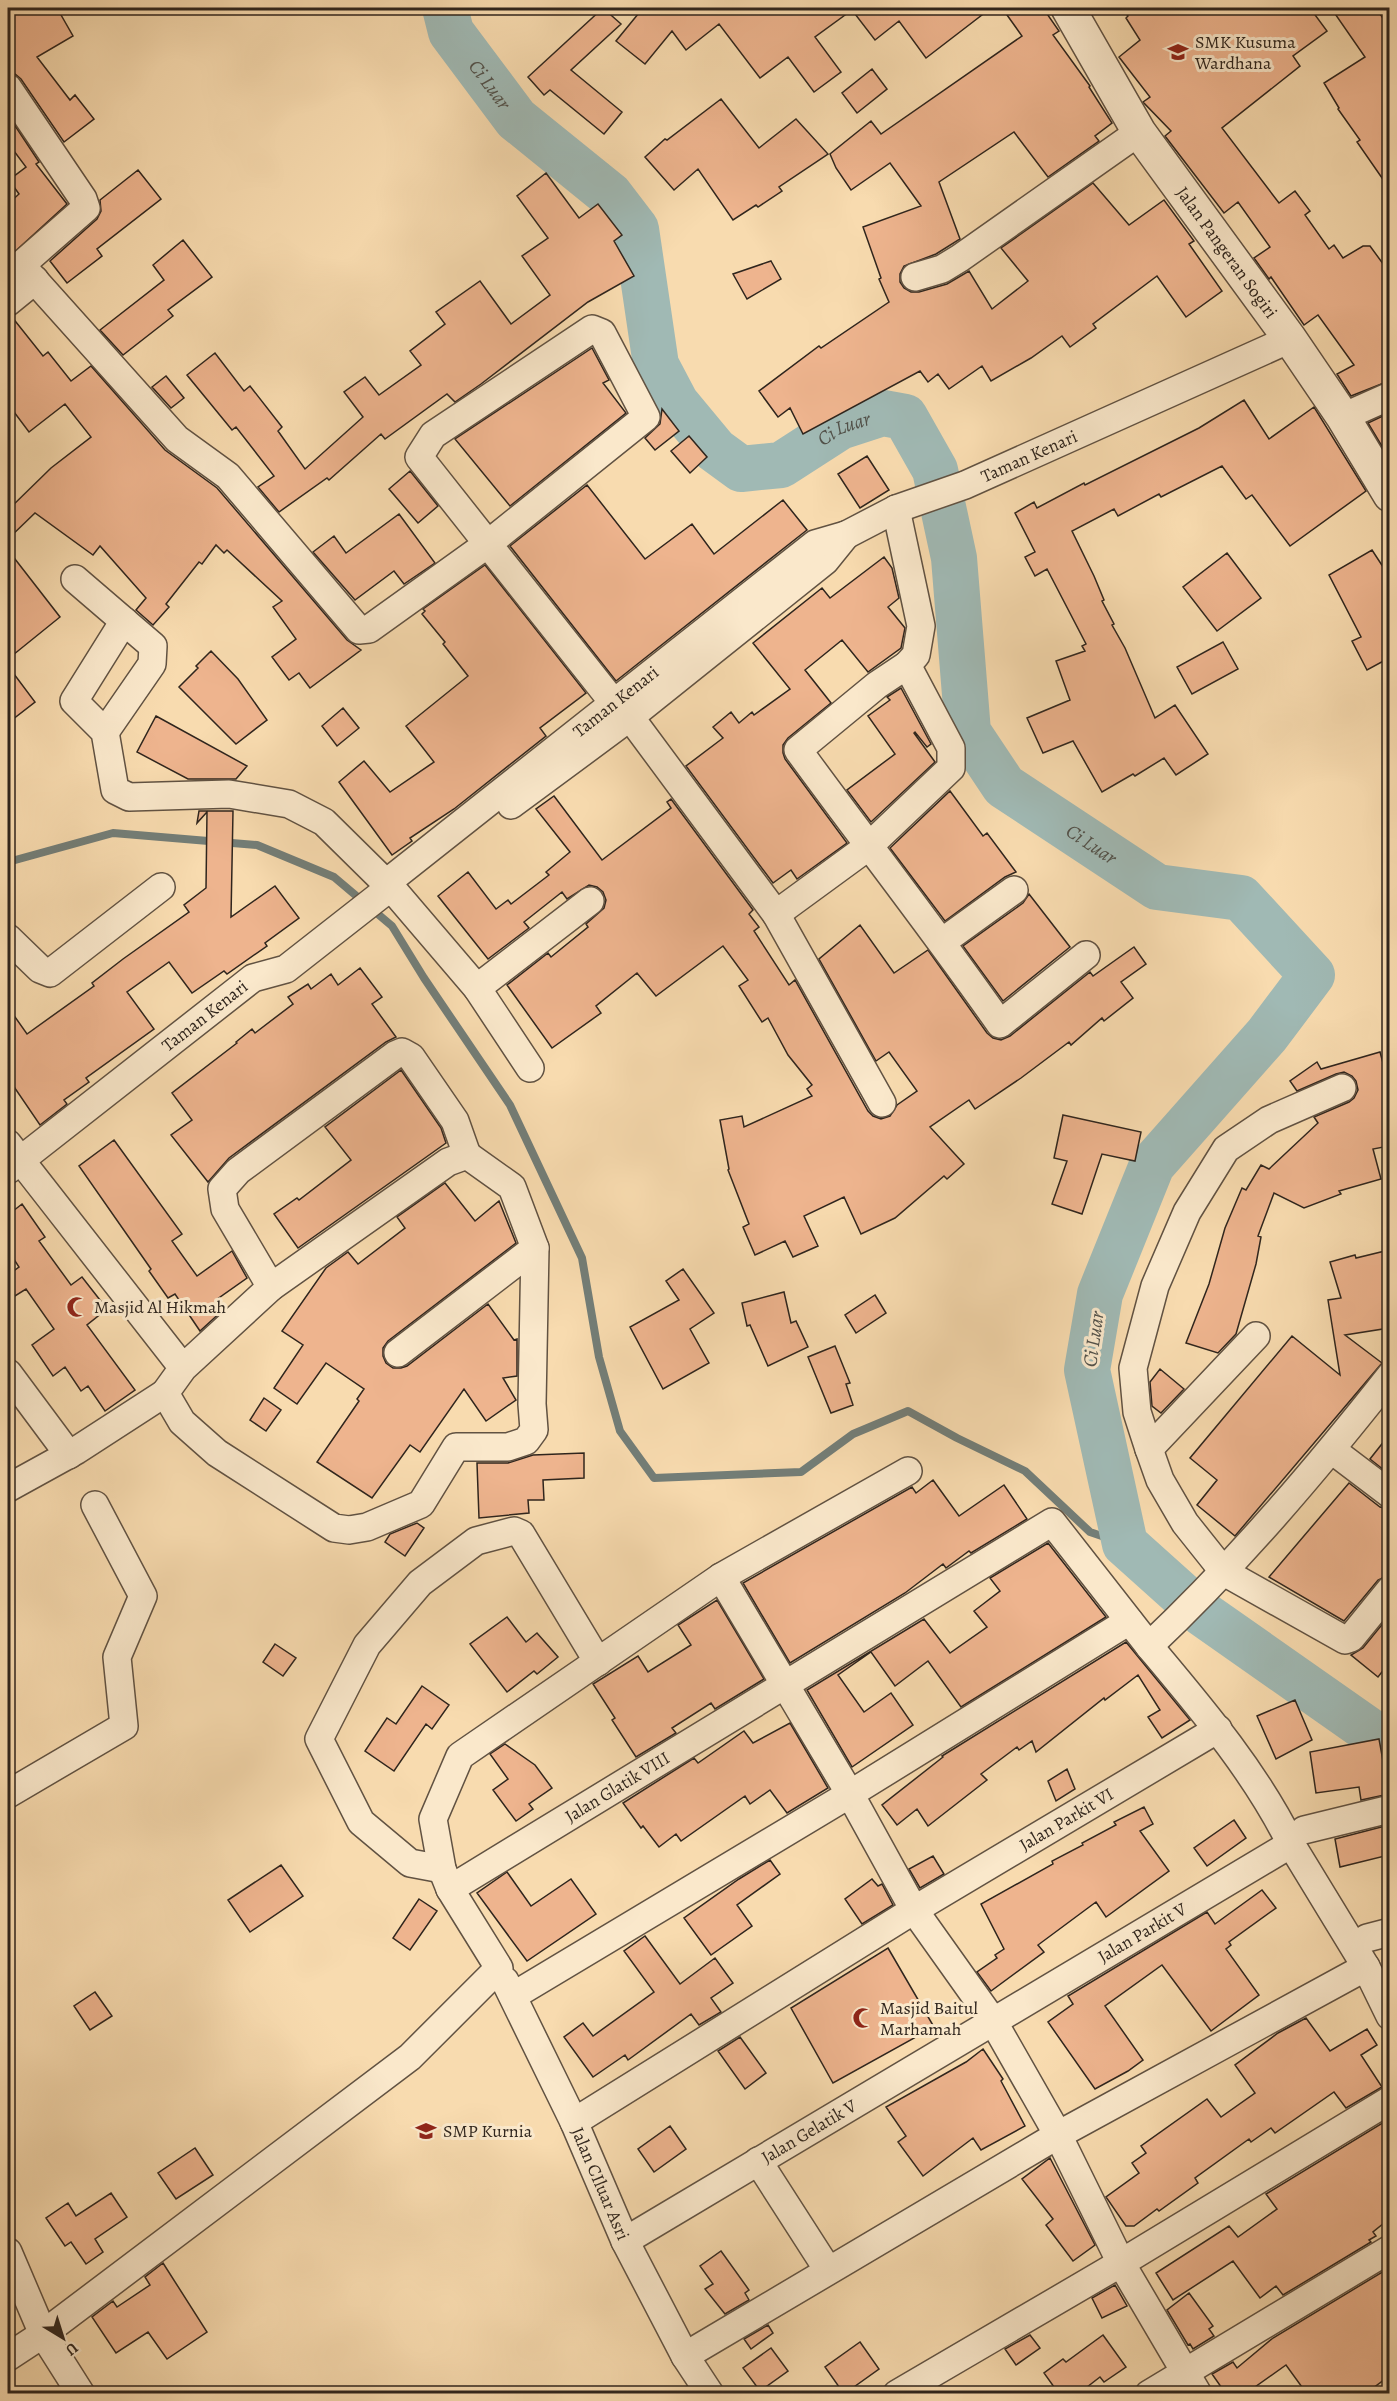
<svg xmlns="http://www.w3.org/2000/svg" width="1397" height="2401" font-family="Alegreya,serif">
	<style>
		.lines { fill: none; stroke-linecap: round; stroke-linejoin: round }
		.stream { stroke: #737e78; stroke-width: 8 }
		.river { stroke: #a0b9b4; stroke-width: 46 }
		.building { fill: #eeb48e; stroke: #2f251d; stroke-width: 1.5 }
		.minor-casing { stroke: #615242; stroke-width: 30 }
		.tertiary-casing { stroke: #615242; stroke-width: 36 }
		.minor { stroke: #fae8cb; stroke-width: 27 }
		.tertiary { stroke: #fae8cb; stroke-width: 33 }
		.labels { text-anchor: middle; stroke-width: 6; stroke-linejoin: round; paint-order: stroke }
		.poi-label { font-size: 18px; fill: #2f251d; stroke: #fae8cb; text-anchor: start }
		.street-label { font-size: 18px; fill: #2f251d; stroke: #fae8cb }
		.water-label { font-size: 20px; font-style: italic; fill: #51514a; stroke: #fae8cb }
	</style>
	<rect width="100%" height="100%" fill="#f8dbaf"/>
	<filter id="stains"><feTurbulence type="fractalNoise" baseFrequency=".00333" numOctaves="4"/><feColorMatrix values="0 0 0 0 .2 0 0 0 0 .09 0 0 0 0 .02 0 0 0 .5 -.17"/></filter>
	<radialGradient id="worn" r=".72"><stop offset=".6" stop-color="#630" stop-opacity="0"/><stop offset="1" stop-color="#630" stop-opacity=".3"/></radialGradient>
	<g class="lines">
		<path class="stream" d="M8,862L113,833L257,845L334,877L392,926L424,978L510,1105L582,1258L599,1357L620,1431L654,1478L801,1472L853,1434L908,1411L957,1438L1025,1471L1090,1532L1125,1544"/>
		<path class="river" id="s1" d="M445,8L451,32L516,119L610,195L636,229L656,365L676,403L715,450L741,469L781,465L840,427L883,413L905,417L935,470L954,558L968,732L1004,786L1157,887L1241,898L1312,975L1267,1035L1152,1165L1100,1294L1087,1370L1125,1544L1203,1614L1384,1741L1390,1743"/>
	</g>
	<path class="building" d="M8,8H57L73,36L37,57L70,100L75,95L94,119L64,142L21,79L15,74L8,72Z
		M603,8L621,24L571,70L622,112L604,134L550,90L544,95L528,77Z
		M643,8H991L926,58L899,21L875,40L852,10L815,37L841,72L814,92L788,57L760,78L719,24L686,50L672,31L645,64L616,41Z
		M1002,8H1043L1059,31L1053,35L1090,86L1089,87L1112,123L1095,136L1099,141L1048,177L1014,132L939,182L960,239L936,254L904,266L900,274V282L904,288L911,292H919L947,284L969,271L992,309L1028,281L1001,248L1093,183L1129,225L1164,200L1194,241L1189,244L1222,291L1186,317L1157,276L1093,324L1096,328L1070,347L1062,336L1031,358L991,381L982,366L949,389L938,374L928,382L920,371L803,434L790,408L778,417L759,391L819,346L821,348L889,302L879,279L881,278L863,227L921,206L890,163L851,190L836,168L830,154L871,121L881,134L1022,36Z
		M1122,8H1310L1327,31L1293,56L1300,66L1222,128L1279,203L1295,191L1310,211L1305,215L1329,249L1334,245L1343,258L1363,246H1370L1389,272V381L1351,396L1337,374L1354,365L1318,315L1304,325L1271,277L1269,279L1254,258L1270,247L1238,202L1224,213L1165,136L1171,131L1143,102L1150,97L1119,57L1140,40L1126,18L1128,16Z
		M1331,8H1376L1389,27V188L1357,142L1360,140L1338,109L1339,108L1324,83L1365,57Z
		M872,69L887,89L857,113L842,93Z
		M721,99L759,148L796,119L828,154L779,187L782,191L758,207L756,205L733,220L698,169L674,190L645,157L665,139L667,140Z
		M8,115L39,162L36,164L67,204L8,258V204L19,194L9,180L26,167L8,143Z
		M138,170L161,199L97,249L102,256L67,283L50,261L97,219L101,211L100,200Z
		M546,173L579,218L598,204L622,235L614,241L634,276L588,302L481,384L455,402L447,394L385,439L381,434L329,480L327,478L279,512L258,487L274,476L236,427L232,430L187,375L215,353L244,391L250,386L282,427L278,431L305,469L363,417L344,392L365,377L379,395L421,365L410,351L445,324L436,312L480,281L511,324L550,295L522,256L548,238L517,196Z
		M183,240L212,277L168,310L173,316L123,355L100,330L164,280L153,265Z
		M771,261L781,279L747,299L733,274Z
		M8,317H12L43,356L48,352L71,381L91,366L165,450L217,488L347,640L361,650L310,688L299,673L289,680L272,657L296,639L273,607L282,601L227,550L224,553L216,545L202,564L199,562L166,604L169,607L153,625L136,610L146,598L100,546L93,555L35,513L8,539V510L51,468L91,437L65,404L29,432L8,404Z
		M592,348L609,380L603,383L626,413L510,506L455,439Z
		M166,376L184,398L171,408L152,387Z
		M1244,400L1269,439L1314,407L1366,491L1290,546L1252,495L1246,499L1222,466L1161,497L1159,494L1118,516L1114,509L1072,531L1094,576L1104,600L1102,601L1114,624L1112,625L1125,648L1155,718L1175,705L1208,754L1176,775L1164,758L1135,776L1133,774L1102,792L1073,741L1043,753L1027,718L1070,700L1056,661L1085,651L1082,646L1086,644L1047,569L1035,576L1025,557L1035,552L1015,513L1034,502L1037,508L1084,483L1085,485L1199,428Z
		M662,409L679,431L655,450L645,438L660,424Z
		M1389,413V458L1368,423Z
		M689,436L707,457L690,473L671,451Z
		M867,456L889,490L860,508L838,474Z
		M410,471L438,506L418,523L389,489Z
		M587,485L645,559L692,524L714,554L783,500L807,530L616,681L510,546Z
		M399,514L435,563L404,584L394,571L355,600L313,552L334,536L346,553Z
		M8,550L60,617L8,659Z
		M1372,550L1389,576V658L1367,670L1352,641L1361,637L1329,575Z
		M1227,553L1261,598L1217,631L1183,587Z
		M884,557L892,568L899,598L888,607L905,628L901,648L868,672L842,640L805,670L831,703L788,738L783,745V753L785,759L847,843L797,879L791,870L773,883L686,766L723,738L713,727L731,712L739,723L752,712L754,715L790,689L753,643L822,588L830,598Z
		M485,565L586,693L540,728L546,736L454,809L410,838L412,841L392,855L339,782L364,761L390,792L434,762L406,726L468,676L443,644L445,642L422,614L425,611L423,609Z
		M1223,642L1238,669L1192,694L1177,667Z
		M211,651L238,679L267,720L236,744L179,687L198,668L196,666Z
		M8,666L35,702L8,723Z
		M901,688L931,744L927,747L915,732L914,733L935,762L871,822L847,790L895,754L868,716L890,700L887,697Z
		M343,708L359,728L337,746L322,726Z
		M156,716L247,766L236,779H188L137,752Z
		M950,791L983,836L987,833L1016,872L1005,877L945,921L890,848Z
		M554,796L602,860L671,808L667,802L671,799L753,910L749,914L759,927L754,931L789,985L795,980L868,1111L873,1116L881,1119L890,1116L897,1105L917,1091L889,1052L876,1061L819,959L860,925L894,973L928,950L987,1033L993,1038L1001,1040L1010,1036L1090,972L1093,976L1134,947L1146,964L1121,982L1133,998L1104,1021L1102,1018L1071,1045L1069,1042L1021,1078L975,1109L969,1100L930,1127L964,1164L947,1179L944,1176L895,1218L861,1234L844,1197L804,1216L818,1246L793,1257L785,1241L755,1255L743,1227L749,1224L728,1170L729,1169L720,1120L742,1116L744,1127L812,1096L807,1089L812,1085L788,1055L768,1018L762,1022L739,986L748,980L723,946L656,996L637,973L596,1006L601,1013L552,1048L507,985L548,953L551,957L588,927L586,924L604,908L606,900L603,892L597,887L589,885L567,899L562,892L524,922L529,928L488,959L438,896L468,872L496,909L508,900L511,904L549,875L546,872L570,852L536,809Z
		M199,811H233L231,917L275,886L299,918L265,943L267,946L227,974L224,971L192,993L169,962L127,992L154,1029L86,1078L89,1082L64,1100L67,1104L40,1125L8,1078V1007L27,1034L94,986L92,983L123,959L189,912L184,905L206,888L207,812L197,823Z
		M1029,894L1070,947L1003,1001L963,946L1023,903Z
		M360,968L382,997L372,1004L396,1037L386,1042L229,1158L208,1182L171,1135L192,1120L172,1093L237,1043L236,1042L252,1029L255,1033L293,1004L288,997L308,984L311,989L331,974L338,985Z
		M1380,1052L1389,1085V1146L1373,1149L1381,1179L1339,1191L1341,1194L1304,1208L1274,1193L1258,1236L1261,1237L1256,1264L1236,1334L1218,1353L1186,1343L1209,1284L1225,1228L1242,1188L1246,1190L1261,1165L1269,1169L1318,1123L1314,1117L1349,1102L1354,1098L1358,1090L1356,1081L1352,1076L1344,1072L1336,1074L1297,1091L1290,1081L1317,1062L1321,1069Z
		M401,1070L441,1128L446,1143L298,1248L274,1214L297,1198L299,1200L351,1160L325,1127Z
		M1063,1115L1141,1132L1135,1161L1102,1154L1082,1214L1052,1204L1067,1161L1054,1158Z
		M114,1140L182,1234L172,1241L197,1276L232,1251L247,1278L216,1300L223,1310L200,1331L175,1294L168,1298L149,1271L151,1269L79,1166Z
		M445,1183L475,1221L499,1201L516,1243L388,1341L383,1348V1356L386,1363L393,1368H401L407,1366L488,1304L514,1340L517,1339V1376L503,1378L516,1400L486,1421L464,1389L420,1452L410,1445L372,1498L317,1462L359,1401L357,1399L364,1389L326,1363L297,1404L274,1388L303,1345L282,1331L326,1268L348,1252L358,1264L405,1228L397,1217Z
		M22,1204L45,1237L39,1241L71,1285L82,1277L107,1309L87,1325L135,1390L105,1411L88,1386L81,1391L65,1367L53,1376L32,1345L54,1329L26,1289L15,1296L8,1285V1275L19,1267L8,1250V1215Z
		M1389,1250V1328L1345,1335L1382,1363L1235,1536L1197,1505L1217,1480L1190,1458L1292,1336L1340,1375L1328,1300L1341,1298L1330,1262L1355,1255L1356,1258Z
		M683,1269L714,1313L690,1329L709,1363L663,1389L630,1327L679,1300L666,1281Z
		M784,1292L791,1323L796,1321L808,1347L768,1366L750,1325L747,1326L742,1303Z
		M875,1295L886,1313L856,1333L845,1315Z
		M835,1346L850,1383L846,1384L853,1405L831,1413L808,1357Z
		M1160,1369L1184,1389L1161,1413L1152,1406L1150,1382Z
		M264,1398L281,1410L266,1431L250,1420Z
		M1389,1435V1474L1370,1459Z
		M584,1453V1478L543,1480L544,1500H528L529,1513L479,1518L477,1463H508L533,1455Z
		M933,1480L959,1516L1004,1485L1027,1519L971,1553L969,1551L946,1568L943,1564L905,1593L790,1663L743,1583L912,1487L916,1493Z
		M1349,1483L1380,1507L1389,1509V1575L1378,1580L1344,1621L1269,1577Z
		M417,1523L424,1528L405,1556L385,1542L390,1534Z
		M1048,1543L1106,1617L961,1707L928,1661L895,1686L871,1652L838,1675L864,1712L891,1693L913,1725L852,1767L807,1690L924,1619L950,1653L987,1627L974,1611L1000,1591L990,1578Z
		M717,1600L764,1679L715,1709L711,1703L672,1728L676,1733L636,1757L612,1720L615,1718L593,1684L638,1656L648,1672L691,1645L678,1625Z
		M1389,1616V1663L1378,1677L1351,1655L1363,1648Z
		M507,1617L526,1642L537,1633L558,1657L537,1674L534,1671L507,1692L470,1644Z
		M1126,1642L1190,1720L1162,1738L1148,1717L1160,1710L1138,1675L1105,1700L1104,1698L1036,1752L1032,1741L1019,1750L1017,1747L981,1774L987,1780L928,1826L917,1809L897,1825L882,1805L943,1757L942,1756Z
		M275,1644L296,1658L283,1676L263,1662Z
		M422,1686L449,1705L432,1729L426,1724L394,1771L365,1751L387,1718L396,1724Z
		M1295,1700L1312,1740L1276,1759L1257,1716Z
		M790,1723L828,1788L787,1813L770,1790L750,1804L745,1796L681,1841L676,1834L659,1847L643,1826L641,1828L623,1803L694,1758L698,1763L744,1731L753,1743Z
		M1379,1739L1389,1794L1361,1800L1359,1787L1316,1793L1310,1752Z
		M505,1744L535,1765L552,1788L529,1804L533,1809L516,1821L493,1790L508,1779L490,1754Z
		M1067,1769L1075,1789L1056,1801L1048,1781Z
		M1144,1807L1153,1824L1140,1831L1169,1871L1106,1917L1096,1902L1038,1945L1044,1952L991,1991L977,1972L997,1958L995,1955L1004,1949L981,1904L1053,1864L1052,1861L1083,1845L1082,1843L1116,1825L1114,1822Z
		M1234,1820L1246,1838L1207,1866L1194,1848Z
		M1389,1825V1855L1340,1867L1335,1839Z
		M933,1856L944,1874L920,1888L909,1869Z
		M770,1860L780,1874L737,1905L752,1926L711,1955L684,1918L739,1879Z
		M281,1865L303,1896L250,1932L228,1900Z
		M507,1872L531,1906L571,1879L596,1914L527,1961L477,1893Z
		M872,1879L878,1886L882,1884L893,1905L862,1924L845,1899Z
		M1262,1890L1276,1908L1229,1942L1231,1945L1226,1949L1259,1995L1211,2031L1162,1965L1105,2006L1143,2060L1128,2071L1095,2089L1048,2022L1073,2004L1068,1996L1207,1912L1215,1924Z
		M419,1899L437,1911L410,1950L393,1938Z
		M645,1936L680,1984L715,1958L733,1983L711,1998L721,2012L699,2025L691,2014L628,2060L625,2055L593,2077L564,2037L583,2023L593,2036L654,1992L624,1951Z
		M888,1948L934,2027L833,2083L791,2008Z
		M95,1992L112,2016L90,2030L74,2006Z
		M1306,2018L1330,2051L1367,2029L1377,2045L1361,2055L1382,2087L1346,2108L1334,2092L1275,2133L1271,2128L1251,2142L1249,2139L1195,2178L1198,2183L1159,2211L1157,2209L1134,2226H1126L1106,2197L1139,2173L1132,2163L1146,2153L1141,2146L1207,2099L1221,2117L1255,2093L1235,2065L1278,2033Z
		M740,2037L766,2073L745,2089L718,2051Z
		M983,2049L1003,2079L1001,2081L1025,2126L981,2150L973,2138L923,2176L898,2142L906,2136L886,2107L966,2062Z
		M1389,2119V2219L1373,2232L1376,2236L1369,2240L1371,2242L1283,2295L1276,2286L1260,2298L1233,2261L1173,2300L1156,2273L1229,2226L1238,2237L1277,2209L1266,2194Z
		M670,2126L686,2149L654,2172L638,2149Z
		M195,2148L213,2175L176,2199L158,2173Z
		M1050,2158L1095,2245L1073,2261L1046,2225L1053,2219L1022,2179Z
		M111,2193L127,2217L95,2239L103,2252L86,2264L71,2242L65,2246L46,2218L68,2203L76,2216Z
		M721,2251L749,2290L745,2293L749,2300L725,2314L705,2289L713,2284L700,2266Z
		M163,2263L207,2332L167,2359L148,2332L116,2353L92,2317L113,2301L117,2307L150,2285L145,2277Z
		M1389,2268V2376L1365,2394H1307L1286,2365L1245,2394H1226L1212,2374L1233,2362L1237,2368L1273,2338Z
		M1115,2285L1127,2306L1102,2318L1092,2298Z
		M1189,2293L1213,2326L1209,2329L1214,2336L1193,2349L1190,2344L1188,2345L1167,2310Z
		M768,2325L773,2333L751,2349L744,2339Z
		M1030,2335L1040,2348L1016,2365L1005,2349Z
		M1103,2335L1126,2367L1104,2382L1100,2377L1078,2394H1059L1044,2373L1063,2359L1066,2362Z
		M860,2342L879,2369L844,2394L825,2367Z
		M771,2348L788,2371L760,2391L743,2368Z"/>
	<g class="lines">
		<g class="minor-casing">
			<g id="minor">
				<path d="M8,88L83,199L86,208L21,265L177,439L228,476L359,630L369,629L489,543L646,417L602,333L592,329L433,435L419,457L613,702"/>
				<path d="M915,277L942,269L960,258L1139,132"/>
				<path d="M8,302L35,280"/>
				<path d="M1343,417L1390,396"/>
				<path d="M896,509L921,626L916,655L907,665L877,685L798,750C865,842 935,931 1000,1024L1086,955"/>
				<path d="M75,579L153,646L152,664L105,732"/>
				<path d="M124,621L74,701L105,732L115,790L129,797L229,794L289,804L324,822L395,892L477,988L530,1068"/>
				<path d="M630,717L776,914L869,846L951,768V748L907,665"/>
				<path d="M511,805L630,717L825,561L846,535"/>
				<path d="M776,914L882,1103"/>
				<path d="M8,938L40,969L50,973L161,887"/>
				<path d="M942,942L1014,890"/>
				<path d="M477,988L590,901"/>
				<path d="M1342,1088L1269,1120L1226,1149L1187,1212L1155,1286L1133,1368L1137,1412L1149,1449L1160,1480L1185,1523L1224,1572L1345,1640L1351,1638L1390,1590"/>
				<path d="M8,1144L183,1368L271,1287L448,1162L467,1155L512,1187L535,1248L532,1404L534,1430L526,1441L508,1447H456L421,1504L367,1527L349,1530L334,1528L217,1453L182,1422L165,1393L183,1368"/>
				<path id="s2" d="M8,1170L253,978L286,969L383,893L385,884L815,544L846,535L896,509L965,485L1290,339"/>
				<path d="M271,1287L225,1209L222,1189L238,1171L395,1055L402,1052L411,1057L455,1121L467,1155"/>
				<path d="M398,1353L535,1248"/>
				<path d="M8,1373L69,1455"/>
				<path d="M1149,1449L1256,1336"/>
				<path d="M1332,1450L1390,1494"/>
				<path d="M8,1488L77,1450L165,1393"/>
				<path d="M721,1577L850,1794L914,1910L993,2021L1058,2135L1121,2263L1198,2394"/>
				<path d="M1149,1646C1201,1708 1255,1771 1291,1844L1366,1967L1390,2016"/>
				<path d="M8,1794L124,1726L117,1657L143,1596L95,1505"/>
				<path d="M1304,1830L1390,1809"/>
				<path d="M442,1869L410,1863L361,1822L319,1739L367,1645L420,1583L476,1541L514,1531L521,1534L598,1662"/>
				<path id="s3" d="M450,1889L1052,1522L1149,1646C1237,1563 1315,1471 1390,1376"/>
				<path d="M1367,1938L1390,1932"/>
				<path id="s4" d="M505,1981L574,2122L625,2241L685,2356L710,2394"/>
				<path d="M513,1996L850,1794L1129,1621"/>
				<path id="s5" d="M574,2122L914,1910L1218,1729"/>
				<path d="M758,2161L828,2270"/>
				<path id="s6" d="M625,2241L1291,1844"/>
				<path d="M8,2252L43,2334L81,2394"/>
				<path d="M685,2356L1058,2135L1366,1967"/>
				<path d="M8,2357L43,2334L410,2057L499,1968L450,1889L442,1869L433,1819L460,1756L721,1577L908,1471"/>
				<path d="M897,2394L1121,2263L1390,2100"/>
				<path d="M1149,2394L1390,2249"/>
			</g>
		</g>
		<g class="tertiary-casing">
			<g id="tertiary">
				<path id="s7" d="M1068,8L1139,132L1290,339L1343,417L1390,495"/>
			</g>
		</g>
		<use href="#minor" class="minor"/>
		<use href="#tertiary" class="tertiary"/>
	</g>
	<defs>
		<g id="school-bare" transform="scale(1.62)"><path d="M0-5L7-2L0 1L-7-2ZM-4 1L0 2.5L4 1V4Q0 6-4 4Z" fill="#8f2418" stroke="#fae8cb" stroke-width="2.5" paint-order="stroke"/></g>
		<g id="mosque-bare" transform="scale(1.62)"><path d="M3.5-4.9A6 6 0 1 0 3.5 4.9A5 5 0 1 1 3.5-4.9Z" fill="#8f2418" stroke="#fae8cb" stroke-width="2.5" paint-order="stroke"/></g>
	</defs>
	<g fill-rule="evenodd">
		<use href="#school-bare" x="1178" y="52"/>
		<use href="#mosque-bare" x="77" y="1307"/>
		<use href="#mosque-bare" x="863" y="2018"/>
		<use href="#school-bare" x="426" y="2131"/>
	</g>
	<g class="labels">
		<g class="poi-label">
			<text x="1195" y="48">SMK Kusuma<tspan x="1195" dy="21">Wardhana</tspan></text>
			<text x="94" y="1313">Masjid Al Hikmah</text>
			<text x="880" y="2014">Masjid Baitul<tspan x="880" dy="21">Marhamah</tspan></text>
			<text x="443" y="2137">SMP Kurnia</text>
		</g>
		<g class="street-label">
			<text dy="6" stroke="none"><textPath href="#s7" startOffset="292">Jalan Pangeran Sogiri</textPath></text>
			<text dy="6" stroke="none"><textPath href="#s2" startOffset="1258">Taman Kenari</textPath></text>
			<text dy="6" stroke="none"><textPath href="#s2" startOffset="772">Taman Kenari</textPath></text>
			<text dy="6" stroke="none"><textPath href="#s2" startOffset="250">Taman Kenari</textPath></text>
			<text dy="6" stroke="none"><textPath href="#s3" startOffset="196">Jalan Glatik VIII</textPath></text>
			<text dy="6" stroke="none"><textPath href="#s5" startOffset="578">Jalan Parkit VI</textPath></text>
			<text dy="6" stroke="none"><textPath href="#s6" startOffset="602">Jalan Parkit V</textPath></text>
			<text dy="6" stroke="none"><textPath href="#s6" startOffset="214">Jalan Gelatik V</textPath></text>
			<text dy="6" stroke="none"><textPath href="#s4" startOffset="224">Jalan CIluar Asri</textPath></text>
		</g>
		<g class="water-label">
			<text dy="7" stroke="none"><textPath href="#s1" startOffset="90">Ci Luar</textPath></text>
			<text dy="7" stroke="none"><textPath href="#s1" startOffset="684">Ci Luar</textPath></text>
			<text dy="7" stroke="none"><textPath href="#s1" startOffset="1244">Ci Luar</textPath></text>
			<text transform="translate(1093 1339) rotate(-82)" y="7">Ci Luar</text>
		</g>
	</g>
	<rect width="1397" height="2401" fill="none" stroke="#f8dbaf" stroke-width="30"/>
	<rect x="9" y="9" width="1379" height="2383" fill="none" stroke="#2f251d" stroke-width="3"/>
	<rect x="15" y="15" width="1367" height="2371" fill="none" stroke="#2f251d" stroke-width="1.5"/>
	<g transform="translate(63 2338) rotate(142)" stroke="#fae8cb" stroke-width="4.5" paint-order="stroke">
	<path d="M0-4.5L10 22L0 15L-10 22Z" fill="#2f251d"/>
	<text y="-9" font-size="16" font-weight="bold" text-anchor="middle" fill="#2f251d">U</text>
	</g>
	<rect width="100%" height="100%" filter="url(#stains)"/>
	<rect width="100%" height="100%" fill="url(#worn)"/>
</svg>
